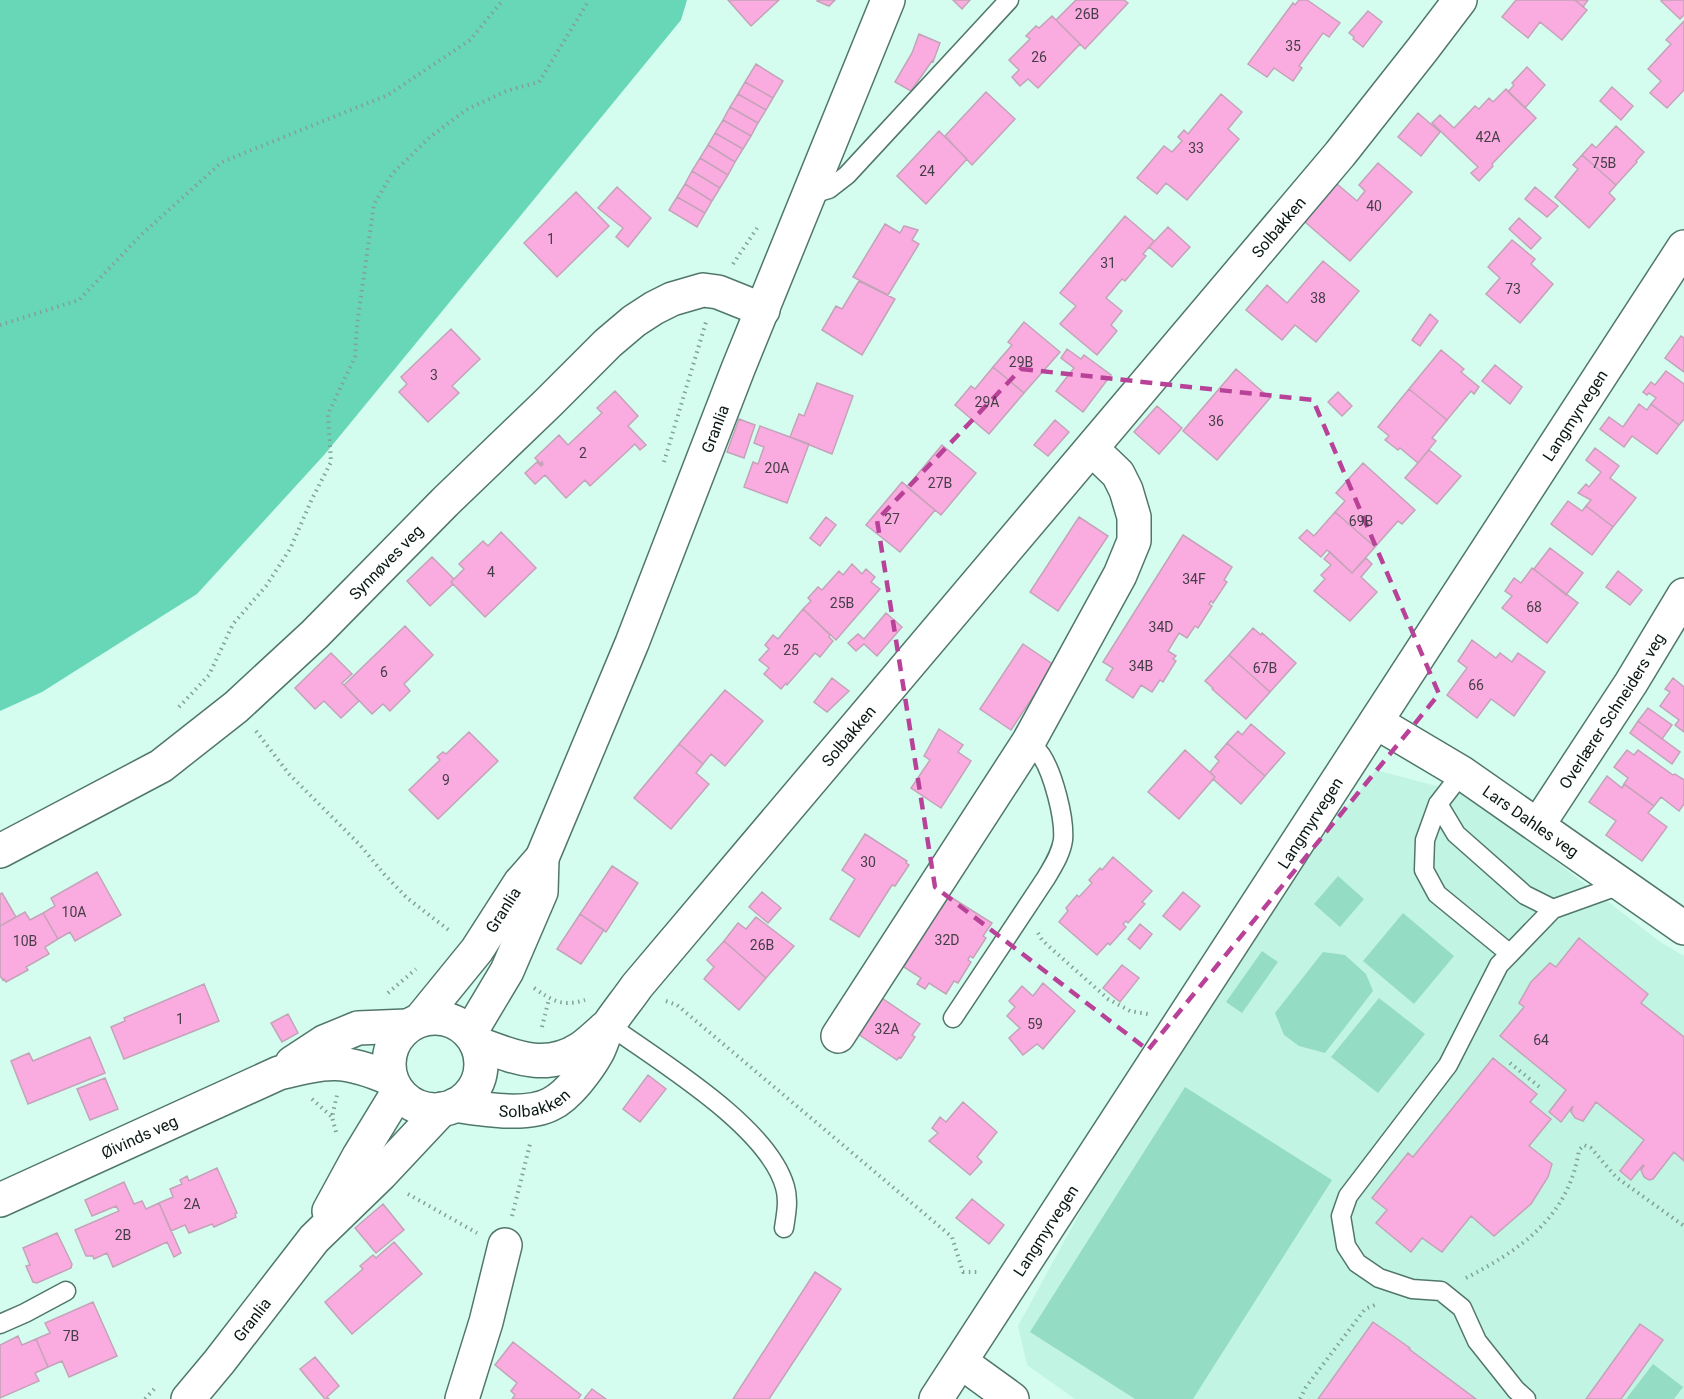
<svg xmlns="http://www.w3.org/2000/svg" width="1684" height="1399" font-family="Roboto,sans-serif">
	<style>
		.built { fill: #c2f4e3 }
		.green { fill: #95dcc5 }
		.forest { fill: #68d7b7 }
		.building { fill: #faace0; stroke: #c4a3b8; stroke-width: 1.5 }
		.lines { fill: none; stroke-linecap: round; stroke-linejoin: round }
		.lane-casing { stroke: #51776a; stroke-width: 21 }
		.street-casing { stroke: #51776a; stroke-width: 36 }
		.secondary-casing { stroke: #51776a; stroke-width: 36 }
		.path { stroke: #82a197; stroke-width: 4; stroke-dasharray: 1.5 4.5; stroke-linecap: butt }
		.lane { stroke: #fff; stroke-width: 18 }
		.street { stroke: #fff; stroke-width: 33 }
		.secondary { stroke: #fff; stroke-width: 33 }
		.marked { fill: none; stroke: #b94299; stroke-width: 4.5; stroke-dasharray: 12 8; stroke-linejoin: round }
		.labels { text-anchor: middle; stroke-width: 4.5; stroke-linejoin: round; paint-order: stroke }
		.number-label { font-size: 14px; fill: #453d47 }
		.street-label { font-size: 16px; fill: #091814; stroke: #fff }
	</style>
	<rect width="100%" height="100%" fill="#d4fdef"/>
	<path class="built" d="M1376,770L1470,795L1659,941L1684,956V1399H1075L1027,1365L1018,1326L1102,1172L1305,860Z"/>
	<path class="green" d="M1338,876L1364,899L1340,927L1314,904Z
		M1403,913L1454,956L1414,1004L1363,961Z
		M1262,951L1278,962L1242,1013L1226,1002Z
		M1323,952L1345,955L1366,974L1373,991L1325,1053L1299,1046L1284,1035L1275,1013Z
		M1379,998L1425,1034L1378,1093L1331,1057Z
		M1185,1087L1332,1180L1193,1399H1135L1030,1332Z
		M1653,1364L1683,1387L1674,1399H1626Z"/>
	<path class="forest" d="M0,0H687L681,20L325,454L197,594L42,692L0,711Z"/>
	<path class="building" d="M728,0H779L751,26Z
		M818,0H835L829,6L817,1Z
		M953,0H970L962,9Z
		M1076,0H1124L1128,3L1085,49L1056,20Z
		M1299,0H1307L1313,4L1340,23L1329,37L1323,33L1299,66L1302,68L1293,81L1274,68L1267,77L1248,64L1293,3L1295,5Z
		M1516,0H1575L1587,10L1562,40L1540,22L1528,38L1502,17Z
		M1575,0H1588L1583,7Z
		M1663,0H1684V15L1680,19L1661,1Z
		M1368,11L1382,22L1363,47L1353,39L1354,37L1349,33Z
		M1052,16L1080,44L1038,88L1028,79L1020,86L1012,77L1019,70L1009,60L1030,39L1026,36L1036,26L1039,28Z
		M1684,21V90L1667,108L1650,93L1661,81L1648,69L1671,44L1666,40Z
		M919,34L940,43L933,62L932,61L911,91L895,82L912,53Z
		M756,64L783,81L773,98L745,82Z
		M1527,67L1545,85L1525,108L1508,92L1514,85L1512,83Z
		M745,82L773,98L766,110L738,94Z
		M1612,87L1633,106L1621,120L1600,101Z
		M1506,89L1536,118L1492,164L1493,166L1479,181L1471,173L1478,167L1432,123L1440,115L1454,128L1475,106L1479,109L1489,98L1493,102Z
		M986,92L1015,119L972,165L945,136Z
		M738,94L766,110L758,123L730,107Z
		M1221,94L1242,112L1228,129L1239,139L1187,200L1166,183L1157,194L1137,178L1164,146L1172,152L1182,141L1178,137L1184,130L1188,134Z
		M730,107L758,123L751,136L723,120Z
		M1418,113L1440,132L1421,156L1398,137Z
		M723,120L751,136L743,149L715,133Z
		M1616,126L1644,152L1636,161L1637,162L1616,185L1582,155L1592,144L1596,148Z
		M939,131L967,159L926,204L897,176Z
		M715,133L743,149L735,162L708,145Z
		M708,145L735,162L728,175L700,158Z
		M1582,155L1616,185L1609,193L1615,199L1589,228L1555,197L1578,169L1573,165Z
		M700,158L728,175L720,188L692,171Z
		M1378,163L1412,192L1350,261L1305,222L1337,184L1357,201L1365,191L1359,185Z
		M692,171L720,188L712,201L685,184Z
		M685,184L712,201L705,213L677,197Z
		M617,187L651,218L628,247L616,237L623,228L598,208Z
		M1535,187L1558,206L1547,217L1525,199Z
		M576,192L609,226L557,277L524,243Z
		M677,197L705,213L697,227L669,210Z
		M1125,216L1154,241L1143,254L1146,256L1125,281L1122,279L1106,298L1122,311L1111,325L1117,331L1097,355L1060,324L1076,306L1060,293Z
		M1519,218L1541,238L1531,249L1509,229Z
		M885,224L900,233L904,226L918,230L912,240L919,244L888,295L853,277Z
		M1168,227L1190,247L1172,267L1149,247Z
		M1512,240L1535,259L1531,264L1553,284L1520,323L1486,294L1500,278L1488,267Z
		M1323,261L1359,291L1316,342L1295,325L1282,340L1246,310L1267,285L1287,303Z
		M859,281L895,299L862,355L822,330L836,306L842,309Z
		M1430,314L1438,321L1420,346L1412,340Z
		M1024,322L1060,352L1024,393L993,367L1012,345L1008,342Z
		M451,329L480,359L452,386L459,393L428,422L399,392L407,384L401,377Z
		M1681,336L1684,338V372L1665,358Z
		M1067,349L1081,359L1084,355L1111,375L1083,412L1056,391L1074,368L1061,358Z
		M1441,350L1464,369L1461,372L1479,387L1474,394L1471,391L1447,420L1409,389Z
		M1495,365L1522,387L1510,404L1482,381Z
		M993,367L1024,393L989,434L955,405L971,386L975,389Z
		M1236,369L1270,398L1217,460L1183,431Z
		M1666,371L1684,384V419L1679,425L1651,404L1656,398L1649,393L1647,395L1643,392L1651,382L1655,385Z
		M817,383L853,396L832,454L790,437L799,414L804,416Z
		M1409,389L1447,420L1432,438L1436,441L1418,463L1400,448L1398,450L1385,440L1389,436L1378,427Z
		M615,391L638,416L628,426L646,445L640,450L635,444L590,486L585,480L566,498L545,475L535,484L525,473L537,462L541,466L543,464L542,462L541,464L535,458L559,435L568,445L602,413L597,408Z
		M1338,392L1352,406L1342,416L1328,402Z
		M1639,404L1647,410L1651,404L1679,425L1657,454L1632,436L1624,447L1600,429L1609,417L1623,427Z
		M1157,406L1182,428L1159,454L1134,432Z
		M739,419L755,425L744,458L727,452Z
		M1055,420L1069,432L1048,456L1034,445Z
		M760,426L809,444L787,503L744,487L753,462L758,464L764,447L754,443Z
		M942,445L976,473L941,515L907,487Z
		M1595,448L1619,466L1610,478L1636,498L1613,527L1586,506L1591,500L1578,493L1586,484L1589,487L1601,472L1586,460Z
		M1429,450L1461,476L1437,504L1405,478Z
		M1363,463L1415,510L1402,524L1398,521L1375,547L1335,512L1345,501L1336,493Z
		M902,482L935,510L900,552L866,525Z
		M1568,501L1582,511L1586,506L1613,527L1592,555L1551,524Z
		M1335,512L1375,547L1352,573L1327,550L1321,557L1299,538L1307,530L1314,536Z
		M826,517L836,525L820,546L810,538Z
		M1079,517L1108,536L1058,611L1030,592Z
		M501,532L536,568L485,617L451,582L464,569L459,564L483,541L488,546Z
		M1183,535L1232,567L1224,580L1227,582L1213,603L1211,601L1209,604L1212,606L1198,628L1195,626L1187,638L1179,633L1168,651L1176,656L1173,659L1176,661L1163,682L1160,680L1152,692L1141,685L1133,698L1106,680L1113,668L1103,662Z
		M1550,548L1583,573L1566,595L1534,569Z
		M1330,552L1352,573L1366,558L1372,564L1361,577L1377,592L1350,621L1314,591L1325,579L1321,575L1331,565L1324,559Z
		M432,557L454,579L451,582L453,584L430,606L407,581Z
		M852,564L862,574L866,569L875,577L871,582L880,589L836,640L803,609L811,601L808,598L818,587L822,590L839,571L843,575Z
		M1532,568L1578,603L1547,643L1502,608L1512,596L1505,591L1514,578L1521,583Z
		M1618,571L1642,590L1630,605L1606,587Z
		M803,609L830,635L829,637L833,641L820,657L815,653L787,685L786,683L781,689L764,674L769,668L759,660L769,649L765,645L773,635L778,639Z
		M886,613L902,627L877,656L864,644L856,651L848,643L858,634L864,639Z
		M405,626L433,655L404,684L410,691L390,711L383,704L372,714L344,685Z
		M1253,628L1261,635L1262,633L1296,663L1270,692L1229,655Z
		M1472,640L1496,658L1500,653L1512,662L1518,653L1545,672L1514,716L1491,699L1477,718L1447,695L1467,668L1458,661Z
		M1023,644L1054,665L1011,730L980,709Z
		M331,653L352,674L342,683L359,701L341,718L324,701L315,709L295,688Z
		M1229,655L1270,692L1246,719L1212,689L1213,688L1205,681Z
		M832,678L849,691L827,712L814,702Z
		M1673,678L1684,687V732L1675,725L1679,720L1660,706L1670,692L1665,689Z
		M725,690L763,721L725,766L711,754L703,764L679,744Z
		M1648,708L1672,725L1662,739L1638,721Z
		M1638,721L1680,752L1672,764L1630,733Z
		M1251,724L1285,753L1265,776L1227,743L1238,731L1242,735Z
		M939,729L963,745L958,752L971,761L941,808L911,788L930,760L924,756Z
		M469,732L498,761L438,819L409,790L440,760L437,757L443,752L446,754Z
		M1227,743L1265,776L1241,804L1213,779L1215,777L1210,772L1219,761L1215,757Z
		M679,744L703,764L696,773L709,784L671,829L634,798Z
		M1185,750L1215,777L1179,819L1148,792Z
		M1627,750L1634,755L1638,750L1673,775L1675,774L1684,780V804L1679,811L1661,797L1654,806L1624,784L1628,778L1614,767Z
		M1607,776L1622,788L1624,784L1654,806L1648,813L1667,827L1642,861L1606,835L1616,821L1589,802Z
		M865,834L907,861L906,863L909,865L895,886L892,885L859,937L830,919L855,879L842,870Z
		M1113,857L1152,891L1142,902L1145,904L1128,923L1126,921L1123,924L1126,927L1110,945L1108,943L1097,955L1059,922L1068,911L1066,908L1077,895L1079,897L1092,883L1089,880L1100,868L1102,870Z
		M612,866L638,883L606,932L580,914Z
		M97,872L121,915L75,941L70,932L58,939L43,913L55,906L51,898Z
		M762,892L781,908L768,923L749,907Z
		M1183,892L1200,906L1180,930L1163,916Z
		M2,893L16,917L0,926V894Z
		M949,896L992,923L983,936L986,938L973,958L970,956L968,960L971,962L958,983L954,981L946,994L929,983L925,989L917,984L921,978L904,967L912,953L909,951L917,937L921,940L931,923L928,921L937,907L941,909Z
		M25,912L30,920L43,913L58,939L45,947L49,954L26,967L28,970L6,982L4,979L3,980L0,976V926Z
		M580,914L604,930L581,964L557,949Z
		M756,917L794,946L766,978L724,941L738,923L746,929Z
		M1140,924L1152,934L1140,949L1128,939Z
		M1579,938L1648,994L1641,1003L1684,1037V1161L1674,1152L1653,1179L1649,1180L1644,1177L1641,1170L1644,1166L1643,1165L1631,1180L1620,1171L1644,1140L1596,1102L1583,1121L1575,1118L1571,1112L1573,1106L1561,1122L1549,1112L1566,1090L1500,1036L1524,1007L1519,1003L1531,982L1550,963L1556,967Z
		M724,941L766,978L739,1010L704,979L714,967L707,960Z
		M1122,965L1139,978L1120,1002L1103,988Z
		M1043,983L1075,1011L1043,1049L1037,1044L1023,1055L1009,1038L1020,1028L1007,1016L1015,1007L1009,1001L1022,986L1033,996Z
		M204,984L219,1021L124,1059L111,1027L125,1021L124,1018Z
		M873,992L920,1024L912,1035L915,1037L901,1058L899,1057L897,1060L855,1032Z
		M288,1014L298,1033L282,1042L271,1023Z
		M90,1037L105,1073L28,1104L11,1061L29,1053L33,1061Z
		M1493,1058L1537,1094L1530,1102L1551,1119L1529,1146L1552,1164L1548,1177L1531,1204L1494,1236L1471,1216L1442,1252L1422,1238L1411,1252L1376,1223L1387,1210L1372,1198L1408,1153L1413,1157Z
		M648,1075L666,1089L640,1122L623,1109Z
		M105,1078L118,1109L90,1120L77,1089Z
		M963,1102L997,1132L977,1157L982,1162L970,1175L929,1141L938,1133L932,1128L940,1117L946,1122Z
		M217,1168L237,1213L235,1214L236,1217L214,1227L212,1224L189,1233L185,1225L171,1231L159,1203L173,1197L170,1189L182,1184L180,1180L187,1176L189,1181Z
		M124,1182L134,1204L142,1201L146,1209L159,1203L181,1253L174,1257L167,1242L113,1267L107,1253L94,1259L93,1256H86L75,1230L119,1211L116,1206L92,1216L85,1200Z
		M972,1199L1004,1225L989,1244L956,1218Z
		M383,1204L404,1230L376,1253L355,1228Z
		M57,1233L72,1264L71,1268L37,1283L33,1282L26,1266L30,1265L23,1248Z
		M394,1242L422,1274L352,1334L325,1302L363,1269L360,1266L373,1255L376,1258Z
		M815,1272L841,1289L815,1329L769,1399H733Z
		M93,1302L117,1356L69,1377L62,1361L48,1367L36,1339L50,1333L45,1323Z
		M1373,1322L1410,1348L1409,1349L1476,1399H1318Z
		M1640,1324L1663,1340L1621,1399H1586Z
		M18,1336L22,1345L36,1339L48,1367L35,1373L39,1381L0,1398V1345Z
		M513,1342L581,1395L578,1399H512L515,1395L511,1391L517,1383L495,1365Z
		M315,1357L339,1386L327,1397L329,1399H325L300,1369Z
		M592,1389L606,1399H584Z"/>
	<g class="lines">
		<g class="lane-casing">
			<path id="lane" d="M808,195L829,189L847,175L1009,0
				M1462,773L1438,804L1425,840L1424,870L1437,894L1509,953
				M1438,804L1456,834L1525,895L1553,909
				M953,1018L1046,878C1053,866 1061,854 1063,840C1065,818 1053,773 1041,755C1037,750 1033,746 1029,741
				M609,1025C660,1062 768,1126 785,1187C789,1200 786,1215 784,1228
				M0,1324L25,1313L66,1291
				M1526,1399L1516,1390L1477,1341L1462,1308L1441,1291L1412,1289L1379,1278L1357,1263L1346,1246L1341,1216L1348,1196L1448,1065L1499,965L1553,909L1620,885"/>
		</g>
		<g class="street-casing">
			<g id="street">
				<path id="s1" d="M1376,722L1462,773L1684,928"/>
				<path id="s2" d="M1538,825L1631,683L1684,595"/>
				<path id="s3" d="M0,851L161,766L236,707L315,634L445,502L549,402L608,343L634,321L654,308L672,299L703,290L718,292L763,310"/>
				<path d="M838,1036L1029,741L1120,575L1134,541V517L1126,490L1118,474L1092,449"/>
				<path d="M292,1063L324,1042L358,1028L407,1026"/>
				<path id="s4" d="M0,1200L279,1073C328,1061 343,1058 391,1079"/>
				<path d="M961,1362L1012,1399"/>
				<path d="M462,1399L486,1322L505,1245"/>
			</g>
		</g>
		<g class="secondary-casing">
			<g id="secondary">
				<circle cx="435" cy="1064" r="46"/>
				<path id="s5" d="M420,1020L477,950L520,883L542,858L632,643L738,369L888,0"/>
				<path d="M470,1033L507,971L541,892L542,858"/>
				<path d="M476,1043C512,1056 544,1072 580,1049C589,1043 597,1035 605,1028"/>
				<path id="s6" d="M455,1105C482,1109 527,1117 551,1104C568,1096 588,1069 597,1053C602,1044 604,1033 610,1023C618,1011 628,999 637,986L1340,154L1422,50L1460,0"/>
				<path d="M329,1211L359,1156L398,1092"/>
				<path id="s7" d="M188,1399L219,1362L314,1239L381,1174L442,1109"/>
				<path id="s8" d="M936,1399L1684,247"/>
			</g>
		</g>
		<path class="path" d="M733,264L757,228
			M0,325L79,300L141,235L222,162L388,95L470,40L503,0
			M664,462L706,322
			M179,707L209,675L233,624L266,586L290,549L312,499L331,462L328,414L355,357L357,325L374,204L392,174L430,137L466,110L506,91L539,82L589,0
			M256,731L289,774L360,845L384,874L407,898L450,931
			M1038,933L1042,940L1052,949L1108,999L1130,1011L1148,1014
			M534,988C553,1001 562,1007 585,1000
			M388,993L416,969
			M666,1001L677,1005L952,1237L963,1272H980
			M542,1027L549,999
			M1510,1063L1542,1089
			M312,1099L332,1117
			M336,1132L332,1117L337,1095
			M408,1194L477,1233
			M512,1216L530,1144
			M1466,1278C1522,1249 1569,1216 1579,1150L1584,1145L1591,1148L1616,1177L1684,1226
			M145,1399L156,1387
			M1300,1399L1306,1387L1365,1309L1375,1305"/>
		<use href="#lane" class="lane"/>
		<use href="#street" class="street"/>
		<use href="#secondary" class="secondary"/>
	</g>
	<path class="marked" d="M1021,369L1313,400L1439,694L1148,1050L935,887L877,520Z"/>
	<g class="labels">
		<g class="number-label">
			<text x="1087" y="19">26B</text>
			<text x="1293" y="51">35</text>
			<text x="1039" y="62">26</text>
			<text x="1488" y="142">42A</text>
			<text x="1196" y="153">33</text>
			<text x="1604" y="168">75B</text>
			<text x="927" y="176">24</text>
			<text x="1374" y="211">40</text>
			<text x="551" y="244">1</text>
			<text x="1108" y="268">31</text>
			<text x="1513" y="294">73</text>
			<text x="1318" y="303">38</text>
			<text x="1021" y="367">29B</text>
			<text x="434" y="380">3</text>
			<text x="987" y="407">29A</text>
			<text x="1216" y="426">36</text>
			<text x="583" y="458">2</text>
			<text x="777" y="473">20A</text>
			<text x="940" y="488">27B</text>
			<text x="892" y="524">27</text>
			<text x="1361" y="526">69B</text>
			<text x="491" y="577">4</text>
			<text x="1194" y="584">34F</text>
			<text x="842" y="608">25B</text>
			<text x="1534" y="612">68</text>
			<text x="1161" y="632">34D</text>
			<text x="791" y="655">25</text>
			<text x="1141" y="671">34B</text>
			<text x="1265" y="673">67B</text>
			<text x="384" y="677">6</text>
			<text x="1476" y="690">66</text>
			<text x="446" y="785">9</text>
			<text x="868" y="867">30</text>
			<text x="74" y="917">10A</text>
			<text x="947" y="945">32D</text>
			<text x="25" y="946">10B</text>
			<text x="762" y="950">26B</text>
			<text x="180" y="1024">1</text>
			<text x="1035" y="1029">59</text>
			<text x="887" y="1034">32A</text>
			<text x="1541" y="1045">64</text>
			<text x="192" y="1209">2A</text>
			<text x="123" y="1240">2B</text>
			<text x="71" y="1341">7B</text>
		</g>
		<g class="street-label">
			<text dy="6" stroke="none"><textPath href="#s6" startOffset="1239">Solbakken</textPath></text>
			<text dy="6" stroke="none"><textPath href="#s8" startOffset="1173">Langmyrvegen</textPath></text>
			<text dy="6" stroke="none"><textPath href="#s5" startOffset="666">Granlia</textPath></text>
			<text dy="6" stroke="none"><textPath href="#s3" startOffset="486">Synnøves veg</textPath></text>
			<text dy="6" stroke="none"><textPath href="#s2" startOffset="136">Overlærer Schneiders veg</textPath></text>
			<text dy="6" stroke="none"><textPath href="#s6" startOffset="573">Solbakken</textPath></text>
			<text dy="6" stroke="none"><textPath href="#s1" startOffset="184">Lars Dahles veg</textPath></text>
			<text dy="6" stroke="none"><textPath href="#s8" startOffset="687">Langmyrvegen</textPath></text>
			<text dy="6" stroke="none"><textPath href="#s5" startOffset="138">Granlia</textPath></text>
			<text dy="6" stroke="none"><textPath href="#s6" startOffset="81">Solbakken</textPath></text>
			<text dy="6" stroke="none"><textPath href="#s4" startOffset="153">Øivinds veg</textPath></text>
			<text dy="6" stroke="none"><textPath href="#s8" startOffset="201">Langmyrvegen</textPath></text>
			<text dy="6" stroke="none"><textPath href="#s7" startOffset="102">Granlia</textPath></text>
		</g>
	</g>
</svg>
